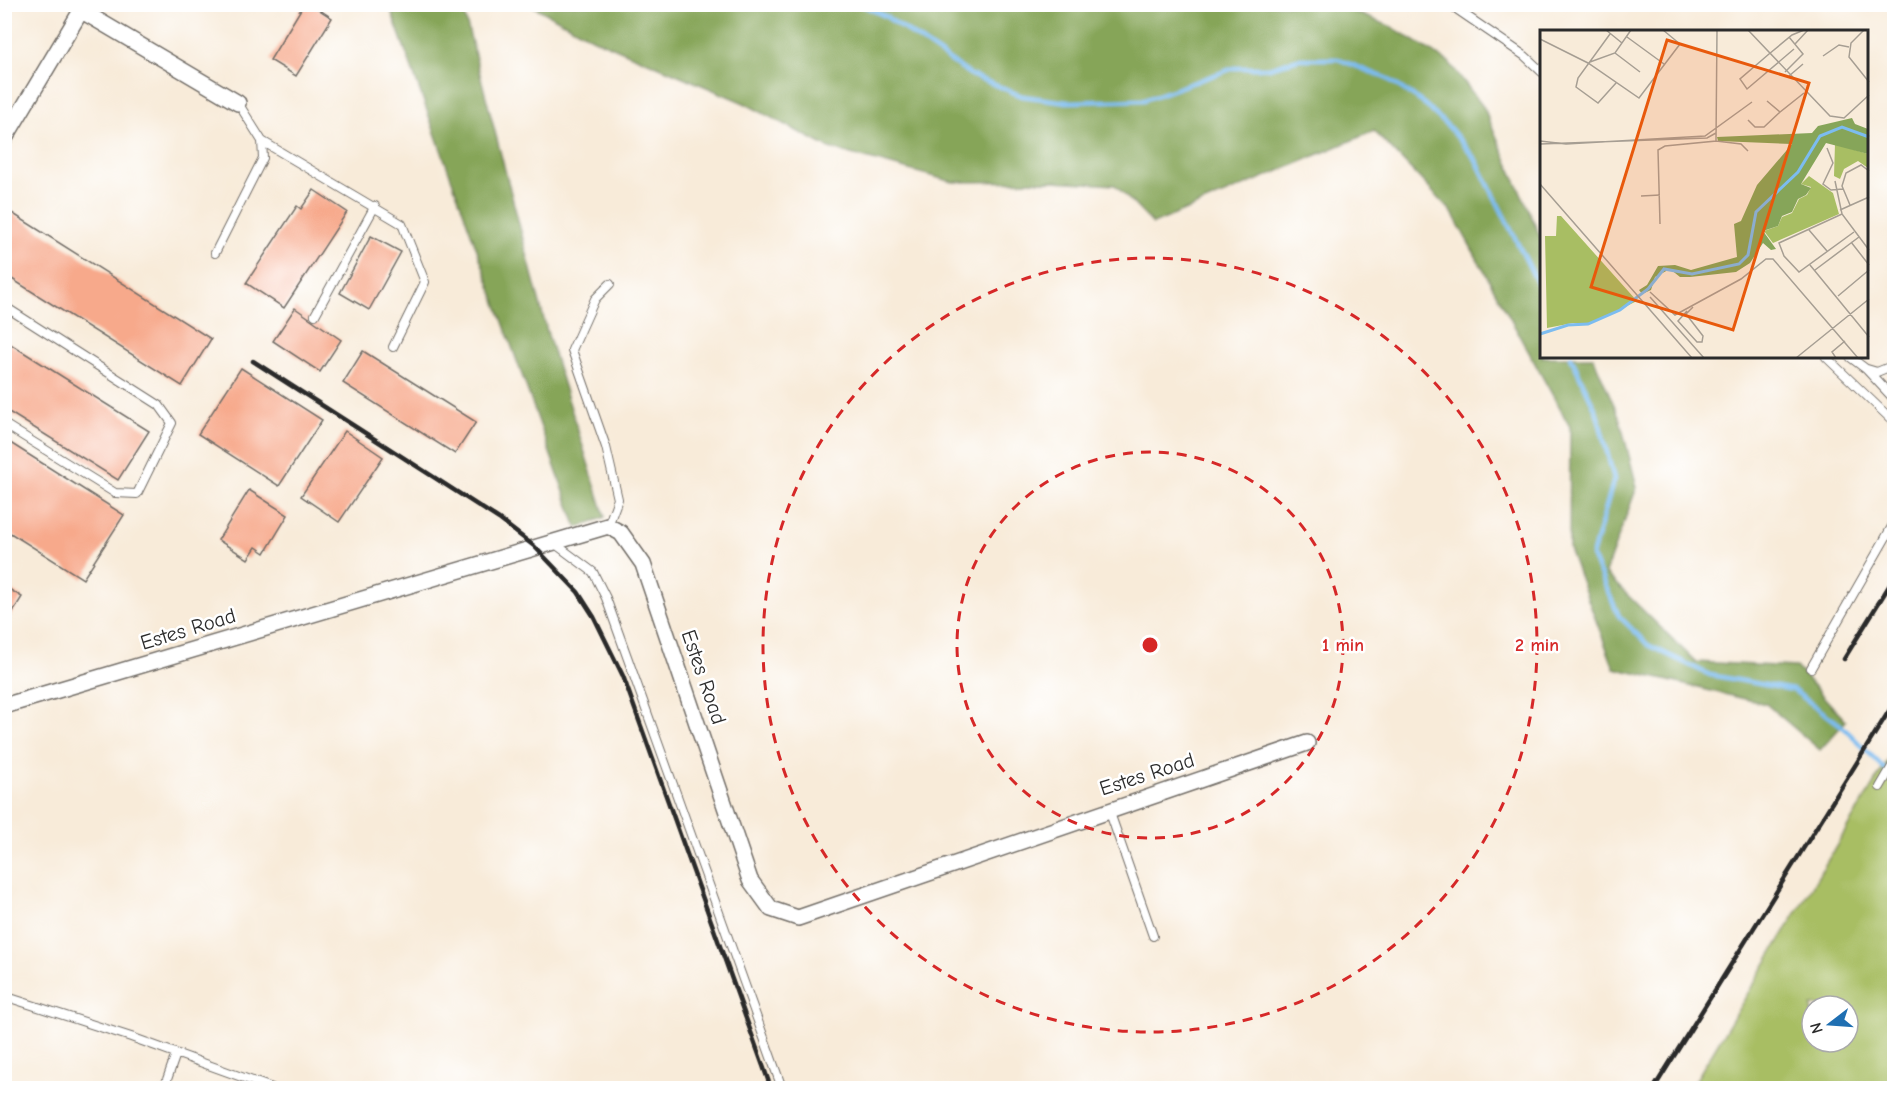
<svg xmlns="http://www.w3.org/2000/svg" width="1899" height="1093" font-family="'Comic Neue',sans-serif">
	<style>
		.green { fill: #a8be63; stroke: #6a7447; stroke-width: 1.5; fill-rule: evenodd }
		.forest { fill: #86a559; stroke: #586842; stroke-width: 1.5 }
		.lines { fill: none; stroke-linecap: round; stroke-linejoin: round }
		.stream { stroke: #7cbcf0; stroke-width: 4.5 }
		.building { fill: #f7a98b }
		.service-casing { stroke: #736e68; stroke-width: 10 }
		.minor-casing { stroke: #736e68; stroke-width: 18 }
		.service { stroke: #fff; stroke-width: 8 }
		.minor { stroke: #fff; stroke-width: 15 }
		.rail { stroke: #2b2b2b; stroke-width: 4.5 }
		.ring { fill: none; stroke: #d62828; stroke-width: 3; stroke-dasharray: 10 8 }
		.labels { text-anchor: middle; stroke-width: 5; stroke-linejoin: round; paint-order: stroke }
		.street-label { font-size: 21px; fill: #2b2b2b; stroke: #fff }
		.inset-river { fill: none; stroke: #7cbcf0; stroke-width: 3 }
		.inset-road { fill: none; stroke: #a69e93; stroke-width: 1.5 }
		.view { fill: #e8590c; fill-opacity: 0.15; stroke: #e8590c; stroke-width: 3 }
		.inset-edge { fill: none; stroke: #2b2b2b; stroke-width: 3 }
		.centre { fill: #d62828; stroke: #fff; stroke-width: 3 }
		.ring-label { font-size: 18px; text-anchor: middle; font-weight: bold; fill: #d62828; stroke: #fff; stroke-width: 5; stroke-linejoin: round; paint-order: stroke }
	</style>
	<rect width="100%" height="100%" fill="#fff"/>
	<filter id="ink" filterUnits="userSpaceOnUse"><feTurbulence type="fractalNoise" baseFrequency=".0167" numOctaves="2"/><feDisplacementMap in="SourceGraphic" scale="12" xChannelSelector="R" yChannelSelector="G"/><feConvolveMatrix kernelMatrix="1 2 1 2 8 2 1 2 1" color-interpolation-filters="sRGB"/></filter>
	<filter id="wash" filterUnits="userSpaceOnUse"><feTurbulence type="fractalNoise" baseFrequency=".008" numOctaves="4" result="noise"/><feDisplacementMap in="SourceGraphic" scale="24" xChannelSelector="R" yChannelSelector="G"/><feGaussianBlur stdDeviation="1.35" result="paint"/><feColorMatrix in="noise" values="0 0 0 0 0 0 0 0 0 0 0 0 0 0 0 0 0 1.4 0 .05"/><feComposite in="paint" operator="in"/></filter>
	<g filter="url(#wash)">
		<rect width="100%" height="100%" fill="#f8ebd9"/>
		<path class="green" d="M1894,750V1088H1691ZM1812,1006H1848V1042H1812Z"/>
		<path class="forest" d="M1135,4L1139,8L1150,4L1337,5L1392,27L1449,62L1484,108L1542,241V357H1593L1619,416L1637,487L1605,573L1696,662L1796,667L1846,721L1820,750L1766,704L1614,668L1569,549L1570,427L1451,211L1374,131L1153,224L1115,185L1053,181L953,182L829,148L744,103L594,39L531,5Z
			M389,5H462L548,335L605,517L577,528Z"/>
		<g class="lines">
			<path class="stream" d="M860,4L885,16L971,75L1022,96L1067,102L1144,100L1234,68H1269L1298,59H1338L1388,79L1423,103L1449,127L1476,160L1542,292
				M1571,357L1597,413L1614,479L1592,556L1619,616L1648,645L1710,675L1793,690L1842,726L1894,778"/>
		</g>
		<g id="blocks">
			<path class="building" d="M304,4H321L318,9L332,18L296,76L270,60Z
				M314,190L347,212L284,308L246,283L297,206L301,209Z
				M4,208L211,339L182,386L4,274Z
				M371,236L401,252L369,310L340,293Z
				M295,308L341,340L320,372L273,341Z
				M4,340L149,431L118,480L4,409Z
				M363,351L476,422L455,454L343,383Z
				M241,368L322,420L279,486L198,434Z
				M345,431L383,457L339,522L301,496Z
				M4,439L124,515L83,579L4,529Z
				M249,490L288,515L265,553L256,547L248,559L218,540Z
				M4,586L22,597L4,626Z"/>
		</g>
	</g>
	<g filter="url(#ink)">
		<use href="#blocks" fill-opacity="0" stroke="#736e68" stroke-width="1.5"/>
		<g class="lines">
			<g class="service-casing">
				<path id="service" d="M1449,4L1525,56L1542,72
					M262,141L402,224L425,282L393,347
					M215,253L263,158L262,141L238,103
					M4,306L159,405L172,423L137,494L115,493L4,424
					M315,315L375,206
					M1826,357L1894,422
					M1850,357L1866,369L1894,399
					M1867,369L1877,372L1894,365
					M608,526L618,499L606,447L572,350L595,299L610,284
					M554,543L593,572L606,598L782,1088
					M1811,668L1894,523
					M1880,787L1894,763
					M1109,810L1153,936
					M4,996L131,1037L272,1088
					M164,1088L176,1054"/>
			</g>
			<g class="minor-casing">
				<path id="minor" d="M82,11L238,103
					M4,140L85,4
					M4,706L608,526L621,533L643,564L750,880L771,909L798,918L1307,743"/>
			</g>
			<use href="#service" class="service"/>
			<use href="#minor" class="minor"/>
			<path class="rail" d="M253,361L499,519L534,546L578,592L594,617L623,676L771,1088
				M1844,659L1894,578
				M1654,1088L1894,703"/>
		</g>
	</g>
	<g class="ring">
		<circle cx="1150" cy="645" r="193"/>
		<circle cx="1150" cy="645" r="387"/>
	</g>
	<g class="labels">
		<g class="street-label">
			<text transform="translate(188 629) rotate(-17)" y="7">Estes Road</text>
			<text transform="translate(704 677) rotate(71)" y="7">Estes Road</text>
			<text transform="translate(1147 774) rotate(-18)" y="7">Estes Road</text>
		</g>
	</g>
	<g transform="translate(1540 30)">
		<rect width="328" height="328" fill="#f8ebd9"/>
		<path d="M295,114L328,124V138L318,131L304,139L300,149L294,146ZM269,146L293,163L299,184L233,213L224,201L238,196L242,187L252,183L259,169L267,165L271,157L261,154ZM17,186H21L97,271L50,294L33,293L7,298L5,206H16Z" fill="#a8be63"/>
		<path d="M312,88L315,94L328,99V124L286,113L261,154L271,158L266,165L258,169L252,182L242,186L238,196L223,201L236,219L231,220L223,213L210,233L196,242L150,247H140L130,239L115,247L111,260L102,264L99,260L107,255L118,236L135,235L151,240L197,227L194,194L201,191L217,155L252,114L178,111L177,107L272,103L278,96Z" fill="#86a559"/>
		<path class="inset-river" d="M0,304L28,295L48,294L80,280L108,259L124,239L152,244L199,234L208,225L216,182L258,142L280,106L302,97L329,107"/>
		<path class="inset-road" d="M66,0L82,13M208,0L290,86L304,88L329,65M324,0L311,13L309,27L329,52M70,4L38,48L36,57L58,73L76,53M87,7L124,34M0,9L48,33L99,68L140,14L123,0M255,14L268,0M75,23L100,42M229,24L200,49L207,59L254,19M229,24L252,5L264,0M283,26L299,15L309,17M50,32L75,23L91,0M245,42L263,24L249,7M249,46L263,34M227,71L240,82L264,63M208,90L215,97H224L240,82M0,111L26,114L165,106L212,72M176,111L201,114L208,121M0,114L167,108L176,103M287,118L293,133L283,154L291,160L303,159M295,151L302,184L329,220M0,154L152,328M101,166L120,165M310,175L302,156L306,143L321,135L329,141M300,180L329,167M302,184L239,213L244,226L259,242L314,202M120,194L118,120L125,116L176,111L177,0M269,200L287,221M311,212L329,235M270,235L329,307M275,240L319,207M110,262L135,285L201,249L226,229H233L318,328M298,266L329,240M110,267L164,328M147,281L138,291L157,312H162L163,306L146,284L153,277M256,328L329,269M296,328L292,322L305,311"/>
		<path class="view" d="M127,10L269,53L193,300L51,257Z"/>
		<rect width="328" height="328" class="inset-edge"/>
	</g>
	<circle cx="1150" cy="645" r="9" class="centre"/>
	<g class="ring-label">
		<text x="1343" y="651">1 min</text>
		<text x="1537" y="651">2 min</text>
	</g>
	<rect width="1899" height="1093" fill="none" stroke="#fff" stroke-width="24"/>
	<g transform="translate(1830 1024) rotate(253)"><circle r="28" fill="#ffffff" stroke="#aaaaaa" stroke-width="1.5"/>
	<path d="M0-4.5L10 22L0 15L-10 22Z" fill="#1f6fb2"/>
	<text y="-9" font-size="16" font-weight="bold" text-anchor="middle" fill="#2b2b2b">N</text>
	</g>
</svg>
